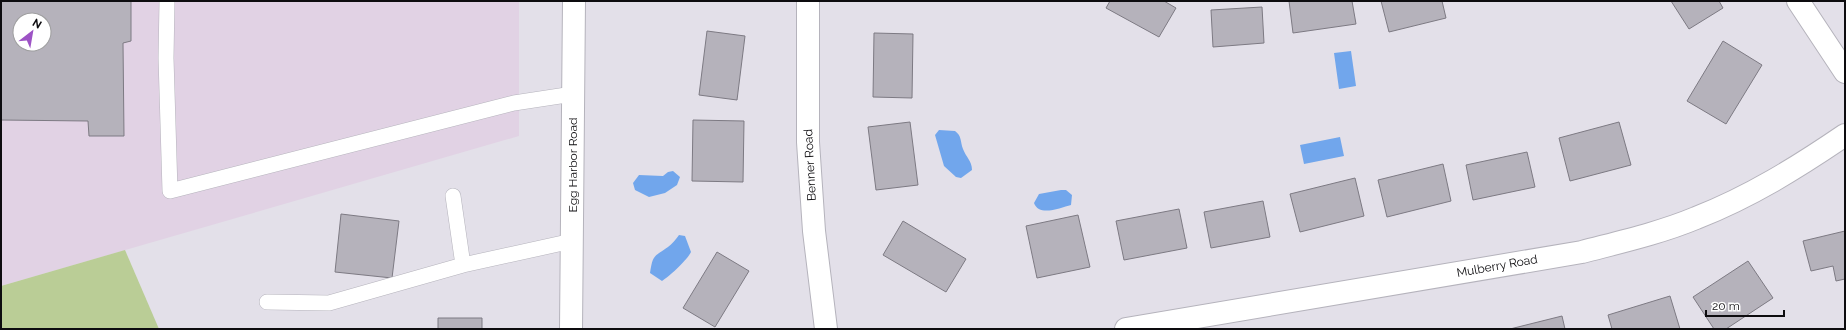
<svg xmlns="http://www.w3.org/2000/svg" width="1846" height="330" font-family="Raleway,sans-serif">
	<style>
		.commercial { fill: #e1d2e4; fill-rule: evenodd }
		.green { fill: #bacd96 }
		.water { fill: #71a6ec }
		.building { fill: #b5b2bb; stroke: #7d7a83; fill-rule: evenodd }
		.lines { fill: none; stroke-linecap: round; stroke-linejoin: round }
		.lane-casing { stroke: #b5b3bc; stroke-width: 16 }
		.street-casing { stroke: #b5b3bc; stroke-width: 24 }
		.secondary-casing { stroke: #b5b3bc; stroke-width: 24 }
		.lane { stroke: #fff; stroke-width: 15 }
		.street { stroke: #fff; stroke-width: 22 }
		.secondary { stroke: #fff; stroke-width: 22 }
		.labels { text-anchor: middle; stroke-width: 4; stroke-linejoin: round; paint-order: stroke }
		.street-label { font-size: 12px; fill: #0d0c0f; stroke: #fff }
	</style>
	<rect width="100%" height="100%" fill="#e3e0e9"/>
	<path class="commercial" d="M1,1H519V136L1,286ZM20,20H44V44H20Z"/>
	<path class="green" d="M125,250L159,329H1V286Z"/>
	<path class="water" d="M1351,51L1356,86L1339,89L1334,53Z
		M939,130L955,131C962,136 960,141 963,149C966,157 972,161 972,170L961,178L956,177L944,166L935,135Z
		M1340,137L1344,156L1304,164L1300,145Z
		M673,171L680,177L677,185L665,193L649,197L635,190L633,183L639,175L663,176L668,172Z
		M1061,190H1066L1072,195L1071,205C1060,208 1039,217 1034,203L1039,194Z
		M679,235L685,236L691,252C688,259 670,276 662,281L650,273C653,254 654,257 668,247C672,244 676,239 679,235Z"/>
	<path class="building" d="M1,1H131V41L123,43L124,136H89L88,121L1,120ZM20,20H44V44H20Z
		M1110,1H1164L1176,8L1159,37L1106,8Z
		M1289,1H1352L1356,24L1293,33Z
		M1381,1H1442L1446,18L1389,32Z
		M1671,1H1719L1723,8L1689,29Z
		M1262,7L1264,43L1213,47L1211,10Z
		M707,31L745,36L737,100L699,95Z
		M874,33L913,34L912,98L873,97Z
		M1723,41L1762,65L1726,124L1687,101Z
		M693,120L744,121L743,182L692,181Z
		M910,122L918,185L876,190L868,127Z
		M1619,122L1631,165L1570,181L1559,138Z
		M1527,152L1535,187L1473,200L1466,165Z
		M1443,164L1451,201L1387,217L1378,180Z
		M1355,178L1364,216L1300,232L1290,194Z
		M1263,201L1270,237L1211,248L1204,212Z
		M1179,209L1187,248L1124,260L1116,221Z
		M341,214L399,221L392,278L335,272Z
		M1078,215L1090,267L1037,278L1026,226Z
		M903,221L966,259L946,292L883,255Z
		M1845,231V279L1836,281L1833,266L1811,271L1803,241Z
		M717,252L749,271L715,327L683,308Z
		M1748,261L1773,298L1726,329H1714L1693,297Z
		M1670,296L1680,329H1612L1608,315Z
		M1562,316L1565,329H1510Z
		M438,318H482V329H438Z"/>
	<g class="lines">
		<g class="lane-casing">
			<path id="lane" d="M167,1L166,58L170,191L514,103L573,94
				M453,196L463,265L572,241
				M267,302L329,303L463,265"/>
		</g>
		<g class="street-casing">
			<path id="street" d="M808,1V142L814,231L826,329
				M1798,1L1845,72
				M1126,329L1582,252C1620,242 1660,233 1696,218C1750,197 1798,167 1845,135"/>
		</g>
		<g class="secondary-casing">
			<path id="secondary" d="M571,329L574,1"/>
		</g>
		<use href="#lane" class="lane"/>
		<use href="#street" class="street"/>
		<use href="#secondary" class="secondary"/>
	</g>
	<g class="labels">
		<g class="street-label">
			<text transform="translate(573 165) rotate(-90)" y="4">Egg Harbor Road</text>
			<text transform="translate(810 165) rotate(-93)" y="4">Benner Road</text>
			<text transform="translate(1497 266) rotate(-10)" y="4">Mulberry Road</text>
		</g>
	</g>
	<rect width="1846" height="330" fill="none" stroke="#0d0c0f" stroke-width="4"/>
	<g transform="translate(32 32) rotate(31)"><circle r="19" fill="#ffffff" stroke="#9e9e9f"/>
	<path d="M0-3L7 15L0 10L-7 15Z" fill="#9d53c5"/>
	<text y="-6" font-size="11" font-weight="bold" text-anchor="middle" fill="#0d0c0f">N</text>
	</g>
	<path d="M1706 310v6h78v-6" fill="none" stroke="#0d0c0f" stroke-width="2"/>
	<text x="1712" y="310" font-size="12" fill="#0d0c0f" stroke="#ffffff" stroke-width="3" paint-order="stroke">20 m</text>
</svg>
